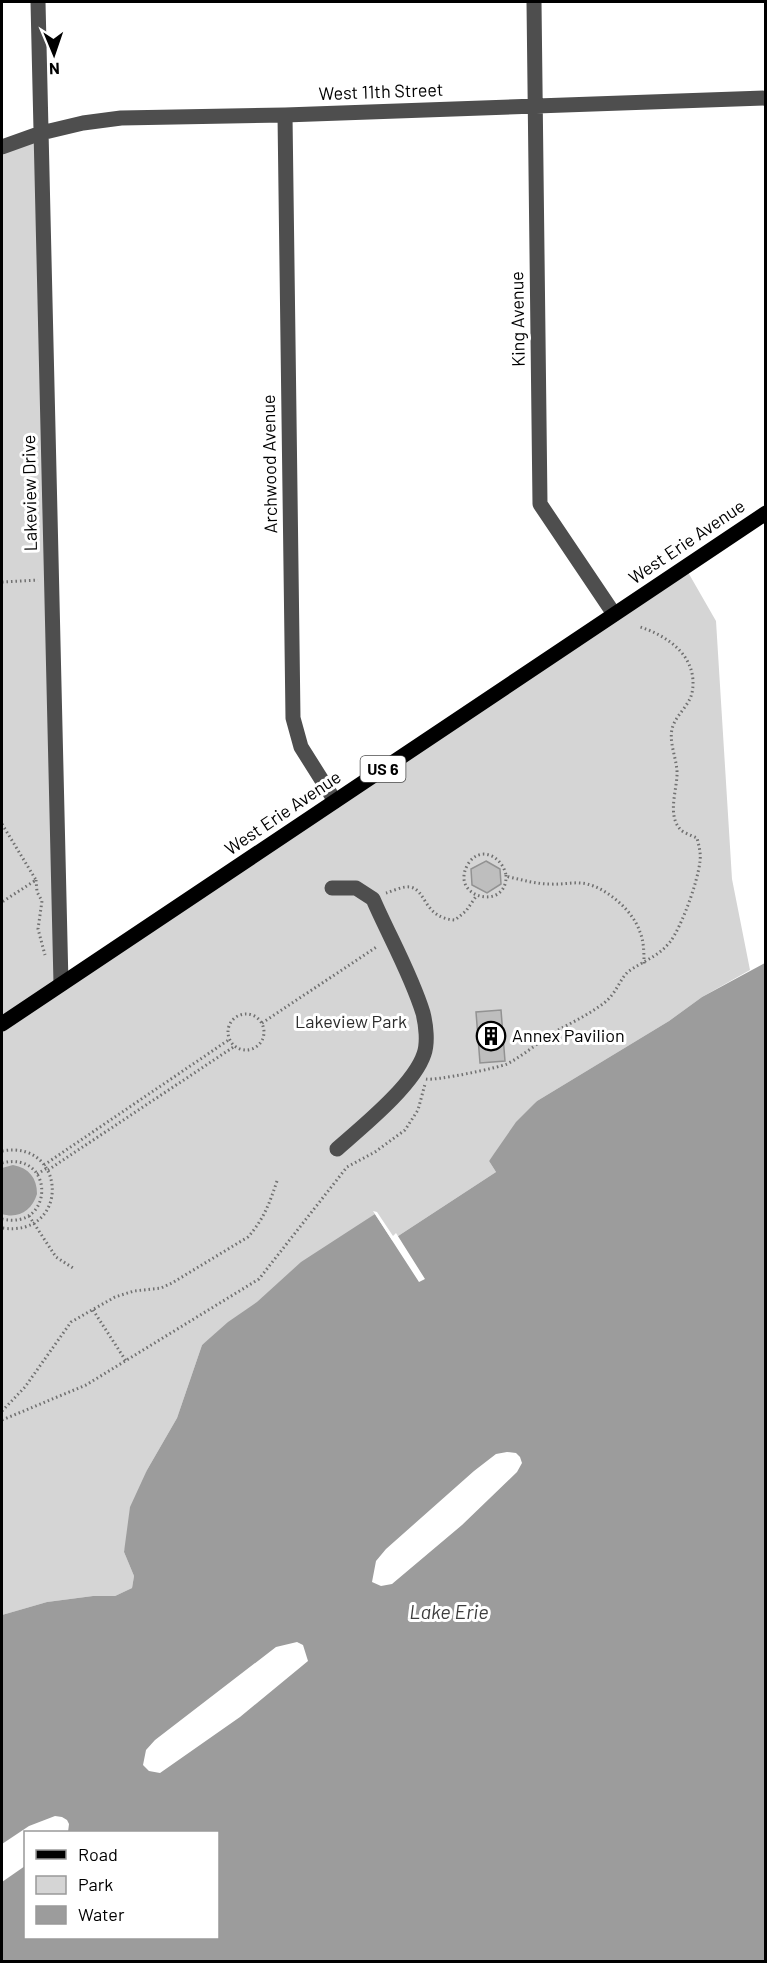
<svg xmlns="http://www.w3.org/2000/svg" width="767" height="1963" font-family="Barlow,sans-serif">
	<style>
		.green { fill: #d5d5d5 }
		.water { fill: #9c9c9c; fill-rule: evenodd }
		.pier { fill: #fff }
		.building { fill: #bebebe; stroke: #929292; stroke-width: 1.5 }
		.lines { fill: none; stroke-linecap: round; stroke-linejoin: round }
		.path { stroke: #707070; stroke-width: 3; stroke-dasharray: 1.5 3; stroke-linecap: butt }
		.minor { stroke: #4e4e4e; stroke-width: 15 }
		.major { stroke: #000; stroke-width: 15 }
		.labels { text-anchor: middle; stroke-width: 6; stroke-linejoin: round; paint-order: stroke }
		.shield { fill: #fff; stroke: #4c4c4c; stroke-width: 1.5 }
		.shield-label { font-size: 16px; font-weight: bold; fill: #000 }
		.street-label { font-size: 18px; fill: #000; stroke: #fff }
		.park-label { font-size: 18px; fill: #2c2c2c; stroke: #fff }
		.poi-label { font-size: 18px; fill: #000; stroke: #fff; text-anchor: start }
		.water-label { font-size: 20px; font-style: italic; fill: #3d3d3d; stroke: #fff }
	</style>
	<rect width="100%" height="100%" fill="#fff"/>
	<path class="green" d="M41,133L62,984L685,567L716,621L732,879L750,970L702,997L669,1021L537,1101L489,1161L496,1172L392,1240L375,1214L202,1345L177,1418L147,1470L124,1552L134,1576L132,1588L115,1596H93L47,1602L2,1615V147Z"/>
	<path class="water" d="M765,963V1961L2,1962V1615L47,1602L93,1596H115L132,1588L134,1576L124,1552L130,1507L147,1470L177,1418L202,1345L228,1322L257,1302L301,1262L375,1214L392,1240L496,1172L489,1161L516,1122L537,1101L669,1021L702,997ZM26,1832H218V1938H26Z
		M13,1165C29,1168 37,1178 37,1194C32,1211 18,1219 2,1214V1168Z"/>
	<path class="pier" d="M373,1211L377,1212L393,1236L396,1233L425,1279L419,1282Z
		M507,1452L516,1453L520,1457L522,1463L517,1472L462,1525L392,1584L381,1586L372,1582L376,1561L386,1549L474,1471L496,1454Z
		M297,1642L303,1645L308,1661L240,1717L160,1773L149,1771L143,1765L146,1750L155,1740L276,1647Z
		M55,1816L62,1817L67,1820L69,1824L68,1832H26L25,1866L2,1882V1844L29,1826Z"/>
	<path class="building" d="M486,861L500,869L501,884L487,893L472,885L471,869Z
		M501,1010L505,1061L480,1063L476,1012Z"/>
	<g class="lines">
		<path class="path" d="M2,582L38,580
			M2,824L36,880L2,902
			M506,875C508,912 448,898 468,864C480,845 502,856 506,875L509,877C523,880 536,884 550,884C563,885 574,881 587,884C608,889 633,911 640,932C644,942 644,953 644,964
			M36,880L37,892L42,901L38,929L45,955
			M386,893C393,891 402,886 410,887C427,890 423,918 455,920L466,911L477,895
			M228 1032a18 18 0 1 1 36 0a18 18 0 1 1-36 0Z
			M262,1023L378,946
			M426,1079C436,1081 497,1068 507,1064C526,1054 542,1039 560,1029C575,1021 591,1013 604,1003C617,993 620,978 629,971C643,961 658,957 670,942C682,926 698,881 700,861C701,853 699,846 697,838C693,836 684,833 681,830C666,815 678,788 677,771C676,757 669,742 672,729C675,716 689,706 692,693C699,658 669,636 640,627
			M2,1151C67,1139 71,1238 2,1228
			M2,1163C55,1150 55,1231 2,1219
			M44,1165L230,1039
			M48,1170L235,1046
			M37,1174L47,1168
			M29,1216L56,1257L73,1268
			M93,1310L126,1361
			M2,1411L25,1387L71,1322L115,1297L134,1291L161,1288L172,1283L248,1237C264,1219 270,1202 277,1181
			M2,1420L86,1385L259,1279L347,1167L375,1152L405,1130L418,1110L425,1084"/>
		<path class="minor" d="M38,2L61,984
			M534,2L540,504L614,614
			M285,115L293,718L301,747L335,801
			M2,147L41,133L83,123L121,118L285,115L766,98
			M332,888H356L373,899C389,936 411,974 423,1013C426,1025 428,1043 424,1054C414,1085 362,1127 337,1149"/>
		<path class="major" d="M2,1024L766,513"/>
	</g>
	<defs>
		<g id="building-ring" transform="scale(1.5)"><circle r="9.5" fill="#fff" stroke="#000" stroke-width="1.5"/><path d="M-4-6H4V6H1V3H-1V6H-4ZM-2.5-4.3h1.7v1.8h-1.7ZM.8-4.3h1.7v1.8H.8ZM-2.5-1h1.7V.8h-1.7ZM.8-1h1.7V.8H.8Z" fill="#000"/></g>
	</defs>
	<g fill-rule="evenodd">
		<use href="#building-ring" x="491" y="1036"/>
	</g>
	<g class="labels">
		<rect class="shield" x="360.5" y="756" width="45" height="26" rx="4.5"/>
		<g class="shield-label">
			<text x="383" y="775">US 6</text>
		</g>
		<g class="street-label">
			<text transform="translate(381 92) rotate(-2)" y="6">West 11th Street</text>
			<text transform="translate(518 319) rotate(-91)" y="6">King Avenue</text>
			<text transform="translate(270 464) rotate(-91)" y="6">Archwood Avenue</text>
			<text transform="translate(30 493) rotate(-91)" y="6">Lakeview Drive</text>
			<text transform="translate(687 542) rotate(-34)" y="6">West Erie Avenue</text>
			<text transform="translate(283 813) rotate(-34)" y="6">West Erie Avenue</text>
		</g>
		<g class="park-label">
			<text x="351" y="1028">Lakeview Park</text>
		</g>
		<g class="poi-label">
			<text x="512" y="1042">Annex Pavilion</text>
		</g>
		<g class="water-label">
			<text x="449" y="1619">Lake Erie</text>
		</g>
	</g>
	<rect width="767" height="1963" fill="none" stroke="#000000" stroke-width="6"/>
	<rect x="24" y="1831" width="195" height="108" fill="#ffffff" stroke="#999999" stroke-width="1.5"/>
	<rect x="36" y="1850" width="30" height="9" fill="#000000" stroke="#999999" stroke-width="1.5"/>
	<text x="78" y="1861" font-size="18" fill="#000000">Road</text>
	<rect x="36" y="1876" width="30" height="18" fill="#d5d5d5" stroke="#999999" stroke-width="1.5"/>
	<text x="78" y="1891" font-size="18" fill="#000000">Park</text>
	<rect x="36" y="1906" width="30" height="18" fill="#9c9c9c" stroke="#999999" stroke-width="1.5"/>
	<text x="78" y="1921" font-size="18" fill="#000000">Water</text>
	<g transform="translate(54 54) rotate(178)" stroke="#ffffff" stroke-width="4.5" paint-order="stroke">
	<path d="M0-4.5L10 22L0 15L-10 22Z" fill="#000000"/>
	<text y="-9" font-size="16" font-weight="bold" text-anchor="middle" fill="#000000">N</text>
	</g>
</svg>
